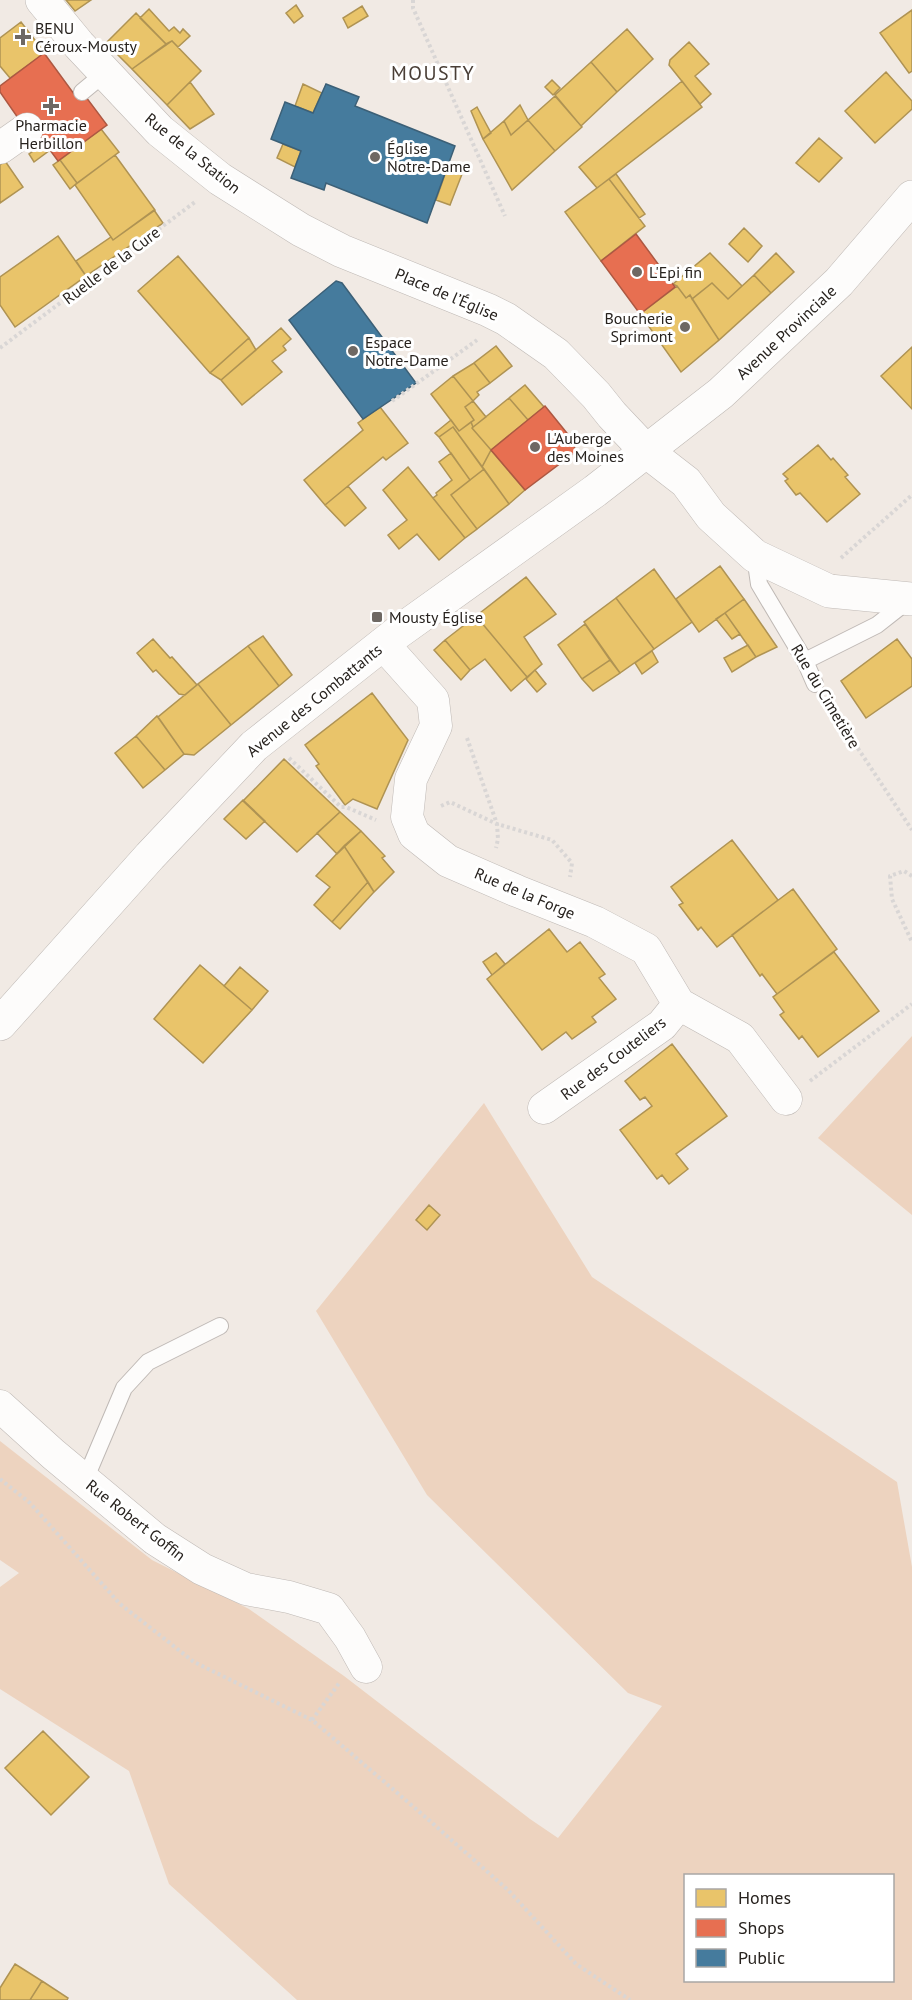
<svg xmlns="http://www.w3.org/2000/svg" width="912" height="2000" font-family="'PT Sans',sans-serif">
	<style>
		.green { fill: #edd3bf; fill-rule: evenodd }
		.homes { fill: #e9c46a; stroke: #af9353; stroke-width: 1.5 }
		.shops { fill: #e76f51; stroke: #ad5842; stroke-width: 1.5 }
		.public { fill: #457b9d; stroke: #3c6077; stroke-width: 1.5 }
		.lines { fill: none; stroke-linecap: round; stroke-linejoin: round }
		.lane-casing { stroke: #bfb9b5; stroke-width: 18 }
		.street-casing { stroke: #bfb9b5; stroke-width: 33 }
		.secondary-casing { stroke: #bfb9b5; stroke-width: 34 }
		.path { stroke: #d9d6d5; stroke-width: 4; stroke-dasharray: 3 3; stroke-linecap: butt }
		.lane { stroke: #fdfcfb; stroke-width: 16 }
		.street { stroke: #fdfcfb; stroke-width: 32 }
		.secondary { stroke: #fdfcfb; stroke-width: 33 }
		.poi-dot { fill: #6e6863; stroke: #fff; stroke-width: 2 }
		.labels { text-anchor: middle; stroke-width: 6; stroke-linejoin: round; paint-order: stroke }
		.poi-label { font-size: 16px; fill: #27221e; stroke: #fff; text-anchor: start }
		.street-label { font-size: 16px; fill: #27221e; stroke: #fff }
		.quarter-label { font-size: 20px; letter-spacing: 1.5px; fill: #493e36; stroke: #fff }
	</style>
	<rect width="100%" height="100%" fill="#f1eae4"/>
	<path class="green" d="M912,1036V1215L818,1138Z
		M484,1103L592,1277L897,1482L912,1567V2000H297L169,1884L129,1771L0,1689V1587L19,1573L0,1560V1441L152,1560L249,1609L344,1676L530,1819L558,1838L662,1706L628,1693L427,1495L316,1311ZM686,1876H892V1980H686Z"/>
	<path class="homes" d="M66,0H91L75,11Z
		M296,5L303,16L294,23L286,13Z
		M362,6L368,16L348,28L343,18Z
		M149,9L169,31L174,27L180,33L183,29L190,36L178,47L172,41L166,44L140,18Z
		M912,10V71L909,73L880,33Z
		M136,13L166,44L132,69L106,43Z
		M21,22L45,53L10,78L0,66V38Z
		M627,29L653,59L617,92L591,62Z
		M172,41L201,71L167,105L132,69Z
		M689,42L709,64L695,76L711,94L700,104L669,65L670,60Z
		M591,62L617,92L581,126L555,95Z
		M886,72L912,101V109L875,143L845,111Z
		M552,80L560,88L553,95L545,87Z
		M682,81L702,107L597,188L579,167Z
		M190,82L214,114L190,129L167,105Z
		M303,84L322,93L313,113L295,106Z
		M555,96L582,127L555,151L528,120Z
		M520,105L528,120L511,135L504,121Z
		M477,107L491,133L483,139L471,111Z
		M528,120L555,151L512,190L483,139L504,121L511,135Z
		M101,129L119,152L77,183L60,160Z
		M819,138L842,158L819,182L796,163Z
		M45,143L50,150L34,162L29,154Z
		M283,144L301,151L295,167L277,158Z
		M115,155L155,210L113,240L75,185Z
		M60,160L77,183L70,189L53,165Z
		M5,161L23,187L0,203V165Z
		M449,163L464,169L450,205L436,200Z
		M616,174L645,214L639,218L609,179Z
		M609,179L645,226L601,261L565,212Z
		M154,210L163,223L86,276L76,261L111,237L113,240Z
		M744,228L762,246L748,262L729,244Z
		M58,236L86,276L15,327L0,305V277Z
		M710,253L742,286L728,299L712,283L692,299L690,295L686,298L677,286L673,284Z
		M776,253L794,272L771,293L754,275Z
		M178,256L249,338L210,373L138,291Z
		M754,275L771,293L719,340L692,299L712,283L728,299Z
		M677,286L686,298L690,295L719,340L681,372L640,314Z
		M281,328L291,339L283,346L286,350L272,361L282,372L242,405L221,380Z
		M249,338L256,350L221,380L210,373Z
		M496,346L512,366L490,383L474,363Z
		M912,347V409L881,376Z
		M474,363L490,383L477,392L479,395L473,401L453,376Z
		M453,376L473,401L465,407L474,420L459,431L431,394Z
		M525,385L544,407L528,420L509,398Z
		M509,398L528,420L491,450L472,428Z
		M473,401L486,417L473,427L471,422L474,420L465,407Z
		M380,407L408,443L386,460L383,457L325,505L304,480L363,430L358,423Z
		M451,420L459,431L471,422L473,427L472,428L491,450L482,467L453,427L439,437L435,433Z
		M453,427L484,469L470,480L439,437Z
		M818,445L831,460L833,458L848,475L845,477L860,494L827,522L800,493L796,495L785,481L788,479L783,474Z
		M491,450L525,490L509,504L482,467Z
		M451,453L470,480L451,495L477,529L465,538L433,498L437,495L436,493L452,480L439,462Z
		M408,467L465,538L439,560L417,534L399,549L388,535L407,520L383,490Z
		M484,469L509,504L477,529L451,495Z
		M348,486L366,508L345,526L325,505Z
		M720,566L744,599L699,632L676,599Z
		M654,569L692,622L654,649L616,598Z
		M526,577L556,614L524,637L542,664L527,677L476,616Z
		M616,598L654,649L620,673L584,622Z
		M744,599L777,647L756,657L725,613Z
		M725,613L740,634L732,639L716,619Z
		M476,616L527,677L511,691L485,659L470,670L445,640Z
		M585,624L610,660L582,679L558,645Z
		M263,636L292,675L279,686L248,646Z
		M153,639L170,658L172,657L197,685L185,695L179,694L156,670L153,672L137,653Z
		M897,639L912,659V686L866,718L841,681Z
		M445,640L470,670L461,680L434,650Z
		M748,645L756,657L732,672L724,658Z
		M248,646L279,686L231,725L198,684Z
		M652,651L658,662L642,674L635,663Z
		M610,660L620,673L593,691L582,679Z
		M535,670L546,684L537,692L526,679Z
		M198,684L231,725L194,755L184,754L158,717Z
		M372,693L408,740L377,809L353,799L345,805L316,766L319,764L305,745Z
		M157,716L184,754L165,770L136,736Z
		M136,736L165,770L143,788L115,753Z
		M284,759L340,812L297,852L243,801Z
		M243,800L265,821L246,839L224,819Z
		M340,812L361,831L337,854L317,833Z
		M361,831L385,856L382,858L394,872L374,892L344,846Z
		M732,840L778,900L717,947L701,927L698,930L679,905L683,903L671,887Z
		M344,846L368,882L332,922L314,905L330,887L316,876Z
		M368,882L374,892L340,929L332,922Z
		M793,889L837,949L777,994L762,974L760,976L732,935Z
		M549,929L567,952L580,942L605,974L599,978L616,999L592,1017L596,1022L572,1039L566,1032L542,1050L487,979Z
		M834,952L879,1011L818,1057L802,1036L799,1039L780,1015L784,1012L773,997Z
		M496,953L505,964L492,975L483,962Z
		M200,965L252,1010L203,1063L154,1019Z
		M240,967L268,991L252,1010L224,986Z
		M672,1044L727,1116L676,1154L688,1169L669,1184L662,1175L657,1179L620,1130L652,1106L645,1097L640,1100L625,1081Z
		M429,1205L440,1215L427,1230L416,1220Z
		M43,1731L89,1777L51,1815L5,1768Z
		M15,1964L42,1981L30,2000H0V1988Z
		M42,1981L68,1998L67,2000H30Z"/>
	<path class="shops" d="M44,53L74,94L80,89L107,125L58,161L33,127L27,131L0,92V86Z
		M636,234L675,287L640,314L601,261Z
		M545,406L575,443L574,453L525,490L491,450Z"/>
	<path class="public" d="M326,84L359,97L355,106L455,146L427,223L326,183L324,190L291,178L301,151L271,139L285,102L313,113Z
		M336,281L342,283L416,383L363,419L289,320Z"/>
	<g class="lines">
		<g class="lane-casing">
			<path id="lane" d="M82,92L105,73
				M755,556L759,584L805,661L815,684
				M805,661L877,625L910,599
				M85,1480L124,1388L148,1362L220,1326"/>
		</g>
		<g class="street-casing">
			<path id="street" d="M0,148L27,129
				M383,644L433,700L436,726L411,779L407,817L414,834L448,861L517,891L595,922L646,949L679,1004L740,1038L786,1099
				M544,1108L662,1025L679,1004
				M0,1406L53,1454L155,1539L202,1569L246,1589L289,1597L329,1609L350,1638L366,1667"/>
		</g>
		<g class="secondary-casing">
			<path id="secondary" d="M42,0L79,45L160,131L220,179L301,230L342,251L488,310L506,319L556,354L596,395L612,415L646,451L686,482L711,516L755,556L829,591L912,599
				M0,1024L150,856L254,746L397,633L595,491L721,393L839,282L912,197"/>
		</g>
		<path class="path" d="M413,0V8L505,216
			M0,348L195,202
			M392,401L477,340
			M841,558L912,495
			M828,703L912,830
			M467,738L497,824L498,839L496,848
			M289,758L341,807H346L376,820
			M441,806L450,802L497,824L552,840L572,863L570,877
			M912,876L904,871L890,876L892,899L912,942
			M810,1081L912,1004
			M0,1479L30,1503L120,1604L194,1662L312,1720L430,1821L508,1890L576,1964L630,2000
			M312,1720L340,1682"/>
		<use href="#lane" class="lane"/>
		<use href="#street" class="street"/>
		<use href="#secondary" class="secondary"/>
	</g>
	<g class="poi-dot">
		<path d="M20 28h6v6h6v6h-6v6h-6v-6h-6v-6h6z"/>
		<path d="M48 97h6v6h6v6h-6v6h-6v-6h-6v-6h6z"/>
		<circle cx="375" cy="157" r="6"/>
		<circle cx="637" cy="272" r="6"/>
		<circle cx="685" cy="327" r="6"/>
		<circle cx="353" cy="351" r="6"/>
		<circle cx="535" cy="447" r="6"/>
		<rect x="371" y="611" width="12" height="12" rx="3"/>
	</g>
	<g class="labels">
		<g class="poi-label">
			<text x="35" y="34">BENU<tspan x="35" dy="18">Céroux-Mousty</tspan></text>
			<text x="51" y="131" text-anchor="middle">Pharmacie<tspan x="51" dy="18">Herbillon</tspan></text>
			<text x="387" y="154">Église<tspan x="387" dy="18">Notre-Dame</tspan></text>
			<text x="649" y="278">L'Epi fin</text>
			<text x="673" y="324" text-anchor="end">Boucherie<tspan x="673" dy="18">Sprimont</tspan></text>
			<text x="365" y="348">Espace<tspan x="365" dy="18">Notre-Dame</tspan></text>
			<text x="547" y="444">L'Auberge<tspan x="547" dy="18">des Moines</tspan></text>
			<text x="389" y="623">Mousty Église</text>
		</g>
		<g class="street-label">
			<text transform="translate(193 153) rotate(39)" y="6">Rue de la Station</text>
			<text transform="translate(111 265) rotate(-37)" y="6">Ruelle de la Cure</text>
			<text transform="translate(447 294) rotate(23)" y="6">Place de l’Église</text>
			<text transform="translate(786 332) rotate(-43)" y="6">Avenue Provinciale</text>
			<text transform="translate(826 696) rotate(59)" y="6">Rue du Cimetière</text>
			<text transform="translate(314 700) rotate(-39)" y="6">Avenue des Combattants</text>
			<text transform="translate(525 893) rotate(23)" y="6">Rue de la Forge</text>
			<text transform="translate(613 1058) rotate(-37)" y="6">Rue des Couteliers</text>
			<text transform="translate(136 1520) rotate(38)" y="6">Rue Robert Goffin</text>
		</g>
		<g class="quarter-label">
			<text x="433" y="80">MOUSTY</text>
		</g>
	</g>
	<rect x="684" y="1874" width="210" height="108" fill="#ffffff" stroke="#a9a7a5" stroke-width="1.5"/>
	<rect x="696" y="1889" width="30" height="18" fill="#e9c46a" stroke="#a9a7a5" stroke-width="1.5"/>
	<text x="738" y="1904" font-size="18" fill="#27221e">Homes</text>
	<rect x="696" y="1919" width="30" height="18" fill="#e76f51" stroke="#a9a7a5" stroke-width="1.5"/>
	<text x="738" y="1934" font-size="18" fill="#27221e">Shops</text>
	<rect x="696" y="1949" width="30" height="18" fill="#457b9d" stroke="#a9a7a5" stroke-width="1.5"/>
	<text x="738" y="1964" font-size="18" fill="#27221e">Public</text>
</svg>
